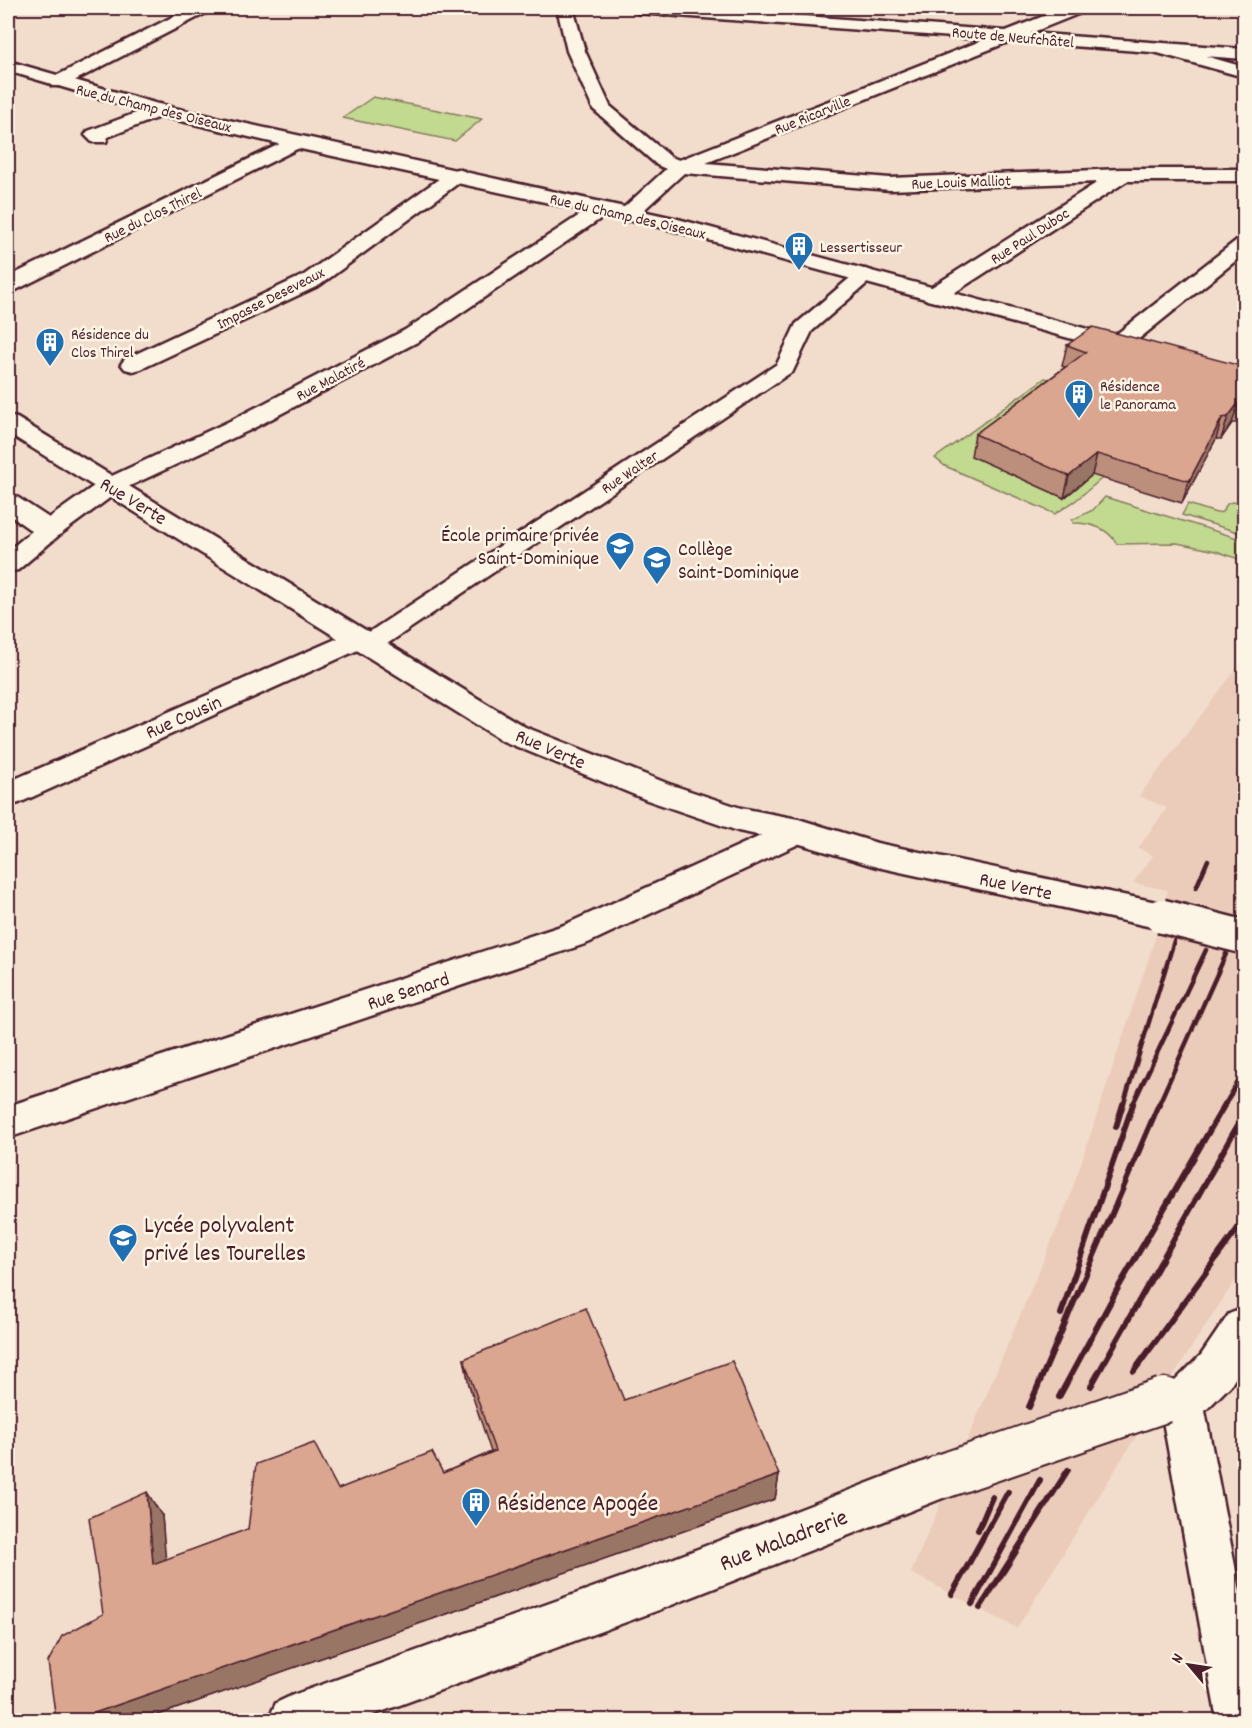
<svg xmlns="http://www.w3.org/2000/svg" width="1252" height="1728" font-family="Dekko,sans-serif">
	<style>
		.built { fill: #ebccba }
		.green { fill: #c2d990; stroke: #867c5e; stroke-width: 1.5 }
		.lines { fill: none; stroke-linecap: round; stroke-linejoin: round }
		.pedestrian-casing { stroke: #4a1f2b; stroke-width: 5 }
		.minor-casing { stroke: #4a1f2b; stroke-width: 5 }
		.tertiary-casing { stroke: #4a1f2b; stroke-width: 5 }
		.secondary-casing { stroke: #4a1f2b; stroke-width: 5 }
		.pedestrian { fill: #fcf5e5; fill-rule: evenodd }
		.minor { fill: #fcf5e5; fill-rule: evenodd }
		.tertiary { fill: #fcf5e5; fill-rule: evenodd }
		.secondary { fill: #fcf5e5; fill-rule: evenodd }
		.rail-far1 { stroke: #4a1f2b; stroke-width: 4.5 }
		.rail { stroke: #4a1f2b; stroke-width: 6 }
		.minor-bridge-casing { stroke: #4a1f2b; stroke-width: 48; stroke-linecap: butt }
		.tertiary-bridge-casing { stroke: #4a1f2b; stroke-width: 38; stroke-linecap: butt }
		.minor-bridge { stroke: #fcf5e5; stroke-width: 44 }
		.tertiary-bridge { stroke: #fcf5e5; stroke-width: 33 }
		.wall { fill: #bc8f7c; stroke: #4a1f2b; stroke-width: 1.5 }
		.shaded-wall { fill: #997465; stroke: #4a1f2b; stroke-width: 1.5 }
		.building { fill: #dba690; stroke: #4a1f2b; stroke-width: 1.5 }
		.labels { text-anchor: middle; stroke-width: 5; stroke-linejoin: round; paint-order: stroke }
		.far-street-label { font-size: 16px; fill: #4a1f2b; stroke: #fcf5e5 }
		.far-poi-label { font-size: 16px; fill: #4a1f2b; stroke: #fcf5e5; text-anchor: start }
		.street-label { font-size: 20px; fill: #4a1f2b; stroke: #fcf5e5 }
		.poi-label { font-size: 20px; fill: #4a1f2b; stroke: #fcf5e5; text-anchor: end }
		.near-poi-label { font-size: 24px; fill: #4a1f2b; stroke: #fcf5e5; text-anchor: start }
		.near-street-label { font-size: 24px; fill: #4a1f2b; stroke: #fcf5e5 }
	</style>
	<rect width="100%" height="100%" fill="#f2ddcc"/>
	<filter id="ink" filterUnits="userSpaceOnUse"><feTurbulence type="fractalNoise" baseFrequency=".0167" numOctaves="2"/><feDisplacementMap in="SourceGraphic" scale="12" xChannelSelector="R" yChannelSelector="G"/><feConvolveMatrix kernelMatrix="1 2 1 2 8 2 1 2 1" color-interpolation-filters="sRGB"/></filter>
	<g filter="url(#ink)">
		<path class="built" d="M1244,659V1267L1189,1351L1017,1628L911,1573L1068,1202L1156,936L1168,890L1133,883L1153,856L1138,848L1167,808L1139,796Z"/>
		<path class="green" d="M373,97L482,119L455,141L343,118Z
			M1045,378L1066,384L1102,467L1187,407L1075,501L1055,514L945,466L935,458Z
			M1105,497L1244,540V561L1216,551L1177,543L1117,544C1108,528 1090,523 1073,523L1072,520L1093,510Z
			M1232,502L1244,504V534L1182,515L1188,504L1216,513L1222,512L1227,504Z"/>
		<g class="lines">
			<g class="pedestrian-casing">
				<path id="pedestrian" d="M865,269L872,271L874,275L872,279L812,331L793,371L378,650L369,652L360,650L357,644L360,638L777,364L796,324L858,271Z"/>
			</g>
			<g class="minor-casing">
				<path id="minor" d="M190,8H210L208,12L64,86H52L49,82L52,78Z
					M557,8H573L585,51L610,106L671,157L679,160L1064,8H1085L1083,12L706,163L890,178L1122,169H1244V181H1127L943,300L935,302L927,300L924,295L927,290L1098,182L890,190L684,173L634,219L627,221L620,219L617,215L620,211L666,169L657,165L593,109L567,51Z
					M775,8H796C789,16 772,23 761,21L759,17L761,13Z
					M1160,43L1244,67V77L1154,52L1151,48L1154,44Z
					M160,104L167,106L169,110L167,114L108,137L106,142H92L85,135L88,131Z
					M296,136L303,138L306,142L303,146L16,290L8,291V277Z
					M457,169L464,171L467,175L464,179L320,285L141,369L133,371L125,369L121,364L125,359L304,275L450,171Z
					M602,203L609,205L612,209L609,213L421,340L250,430L119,491L58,536L18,570L8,572V551L32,531L8,514V495L17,497L49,518L101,481L232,420L405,330L595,205Z
					M1244,238V254L1125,350L1117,352L1109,350L1105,345L1109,340L1237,240Z
					M359,629L369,631L373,638L369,645L19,803L8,806V782Z
					M798,819L809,823L814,831L809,839L588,943L8,1138V1106L564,925Z
					M1244,1308V1364L1231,1385L1205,1411L1244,1612V1720H1217L1163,1421L1149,1415L1142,1400L1149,1385L1164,1379L1175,1381L1201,1355L1229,1314Z
					M943,1454L959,1460L965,1476L959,1492L943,1498L659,1610L359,1720H268L276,1703L293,1695L659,1564Z"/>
			</g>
			<g class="tertiary-casing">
				<path id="tertiary" d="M8,61L165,106L674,218L1132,341L1136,346L1132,351L1124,353L664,228L296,148L160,116L8,71Z
					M8,416L17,418L525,727L669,784L741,808L798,819L877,843L1161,903L1173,907L1178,916L1173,925L1161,929L877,867L797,843L738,831L647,800L503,741L8,433Z"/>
			</g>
			<g class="secondary-casing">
				<path id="secondary" d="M630,8H697L1244,49V59L638,13Z"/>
			</g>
			<use href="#pedestrian" class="pedestrian"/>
			<use href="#minor" class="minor"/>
			<use href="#tertiary" class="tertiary"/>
			<use href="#secondary" class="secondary"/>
			<path class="rail-far1" d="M1196,888L1208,860
				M1123,1106L1174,941
				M1132,1106L1206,950
				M1158,1106L1226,954
				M1224,1106L1244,1072"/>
			<path class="rail" d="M1116,1127L1123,1104
				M1061,1314L1133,1104
				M1134,1371L1244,1220
				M1091,1386L1244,1114
				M1059,1397L1118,1288L1225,1104
				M1029,1407L1159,1104
				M978,1530L992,1497
				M952,1594L1008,1492
				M972,1604L1040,1480
				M980,1608L1068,1470"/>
			<g class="minor-bridge-casing">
				<path id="minor-bridge" d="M943,1476L1164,1400"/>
			</g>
			<g class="tertiary-bridge-casing">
				<path id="tertiary-bridge" d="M1161,916L1240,936"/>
			</g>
			<use href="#minor-bridge" class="minor-bridge"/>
			<use href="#tertiary-bridge" class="tertiary-bridge"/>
		</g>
		<path class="wall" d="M1067,345L1245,367V412L1237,423H1232L1221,439H1216L1182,503L1092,475L1064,498L971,456L975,434L1065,367L1062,366Z
			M464,1359L624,1400L779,1475L775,1499L144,1720H56L103,1614L162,1516L165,1560L248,1529L338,1489L443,1473L491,1452L469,1385Z"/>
		<path class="shaded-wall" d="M1245,401V412L1237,423Z
			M1239,402L1232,423L1221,439L1228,417Z
			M1222,418L1216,439L1182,503L1189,481Z
			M1097,454L1092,475L1064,498L1069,476Z
			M779,1475L775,1499L144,1720H74Z
			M147,1492L162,1516L168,1586L153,1564Z"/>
		<path class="building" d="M1093,327L1245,367V401L1239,402L1228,417L1222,418L1189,481L1097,454L1069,476L975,434L1086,352L1067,345Z
			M586,1308L624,1400L732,1361L779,1475L74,1720H56L48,1662L62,1636L103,1614L89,1518L147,1492L153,1564L248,1529L256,1464L314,1443L338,1489L432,1452L443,1473L495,1451L464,1359Z"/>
	</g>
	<defs>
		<g id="building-pin" transform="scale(1.5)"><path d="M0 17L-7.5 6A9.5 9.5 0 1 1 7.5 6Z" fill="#1f6fb2" stroke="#fcf5e5"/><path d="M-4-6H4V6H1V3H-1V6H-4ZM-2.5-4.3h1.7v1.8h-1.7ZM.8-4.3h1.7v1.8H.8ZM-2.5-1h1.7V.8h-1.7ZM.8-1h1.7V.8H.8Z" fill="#fff"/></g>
		<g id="school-pin" transform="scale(1.5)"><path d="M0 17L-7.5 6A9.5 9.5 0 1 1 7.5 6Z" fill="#1f6fb2" stroke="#fcf5e5"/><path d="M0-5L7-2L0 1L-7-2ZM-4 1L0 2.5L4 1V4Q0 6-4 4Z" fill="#fff"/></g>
	</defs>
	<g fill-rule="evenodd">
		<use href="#building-pin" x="799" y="246"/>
		<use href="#building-pin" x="50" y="342"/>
		<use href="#building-pin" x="1079" y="394"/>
		<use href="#school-pin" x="620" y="546"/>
		<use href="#school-pin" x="657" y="560"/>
		<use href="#school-pin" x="123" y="1238"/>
		<use href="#building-pin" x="476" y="1502"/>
	</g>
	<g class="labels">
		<g class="far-street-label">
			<text transform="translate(1013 36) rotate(5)" y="6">Route de Neufchâtel</text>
			<text transform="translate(154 107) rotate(14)" y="6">Rue du Champ des Oiseaux</text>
			<text transform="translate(812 114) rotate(-22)" y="6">Rue Ricarville</text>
			<text transform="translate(961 181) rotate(-2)" y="6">Rue Louis Malliot</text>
			<text transform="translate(152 214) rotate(-26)" y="6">Rue du Clos Thirel</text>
			<text transform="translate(628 215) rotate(13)" y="6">Rue du Champ des Oiseaux</text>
			<text transform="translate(1029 235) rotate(-33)" y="6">Rue Paul Duboc</text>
			<text transform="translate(270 297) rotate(-27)" y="6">Impasse Deseveaux</text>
			<text transform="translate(330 378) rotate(-28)" y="6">Rue Malatiré</text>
			<text transform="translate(629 471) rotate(-34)" y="6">Rue Walter</text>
		</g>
		<g class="far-poi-label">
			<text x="820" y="252">Lessertisseur</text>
			<text x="71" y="339">Résidence du<tspan x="71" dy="18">Clos Thirel</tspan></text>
			<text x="1100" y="391">Résidence<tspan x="1100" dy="18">le Panorama</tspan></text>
		</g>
		<g class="street-label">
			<text transform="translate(134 500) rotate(31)" y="7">Rue Verte</text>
			<text transform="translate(183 716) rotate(-24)" y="7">Rue Cousin</text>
			<text transform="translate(551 748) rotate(23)" y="7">Rue Verte</text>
			<text transform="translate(1016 885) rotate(12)" y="7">Rue Verte</text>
			<text transform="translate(408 990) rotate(-18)" y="7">Rue Senard</text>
		</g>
		<g class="poi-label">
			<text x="599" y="541">École primaire privée<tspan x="599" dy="23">Saint-Dominique</tspan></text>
			<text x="678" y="555" text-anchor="start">Collège<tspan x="678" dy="23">Saint-Dominique</tspan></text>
		</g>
		<g class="near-poi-label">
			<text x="144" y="1232">Lycée polyvalent<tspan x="144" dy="28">privé les Tourelles</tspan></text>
			<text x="497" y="1510">Résidence Apogée</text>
		</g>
		<g class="near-street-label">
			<text transform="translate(783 1539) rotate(-21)" y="8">Rue Maladrerie</text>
		</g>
	</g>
	<rect width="1252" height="1728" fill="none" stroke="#fcf5e5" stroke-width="30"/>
	<rect x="15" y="15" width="1222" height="1698" fill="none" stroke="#4a1f2b" stroke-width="2" filter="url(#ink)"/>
	<g transform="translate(1189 1665) rotate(299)" stroke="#fcf5e5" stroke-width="4.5" paint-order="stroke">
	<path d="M0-4.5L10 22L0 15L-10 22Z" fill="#4a1f2b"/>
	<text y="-9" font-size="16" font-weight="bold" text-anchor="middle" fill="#4a1f2b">N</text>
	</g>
</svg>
